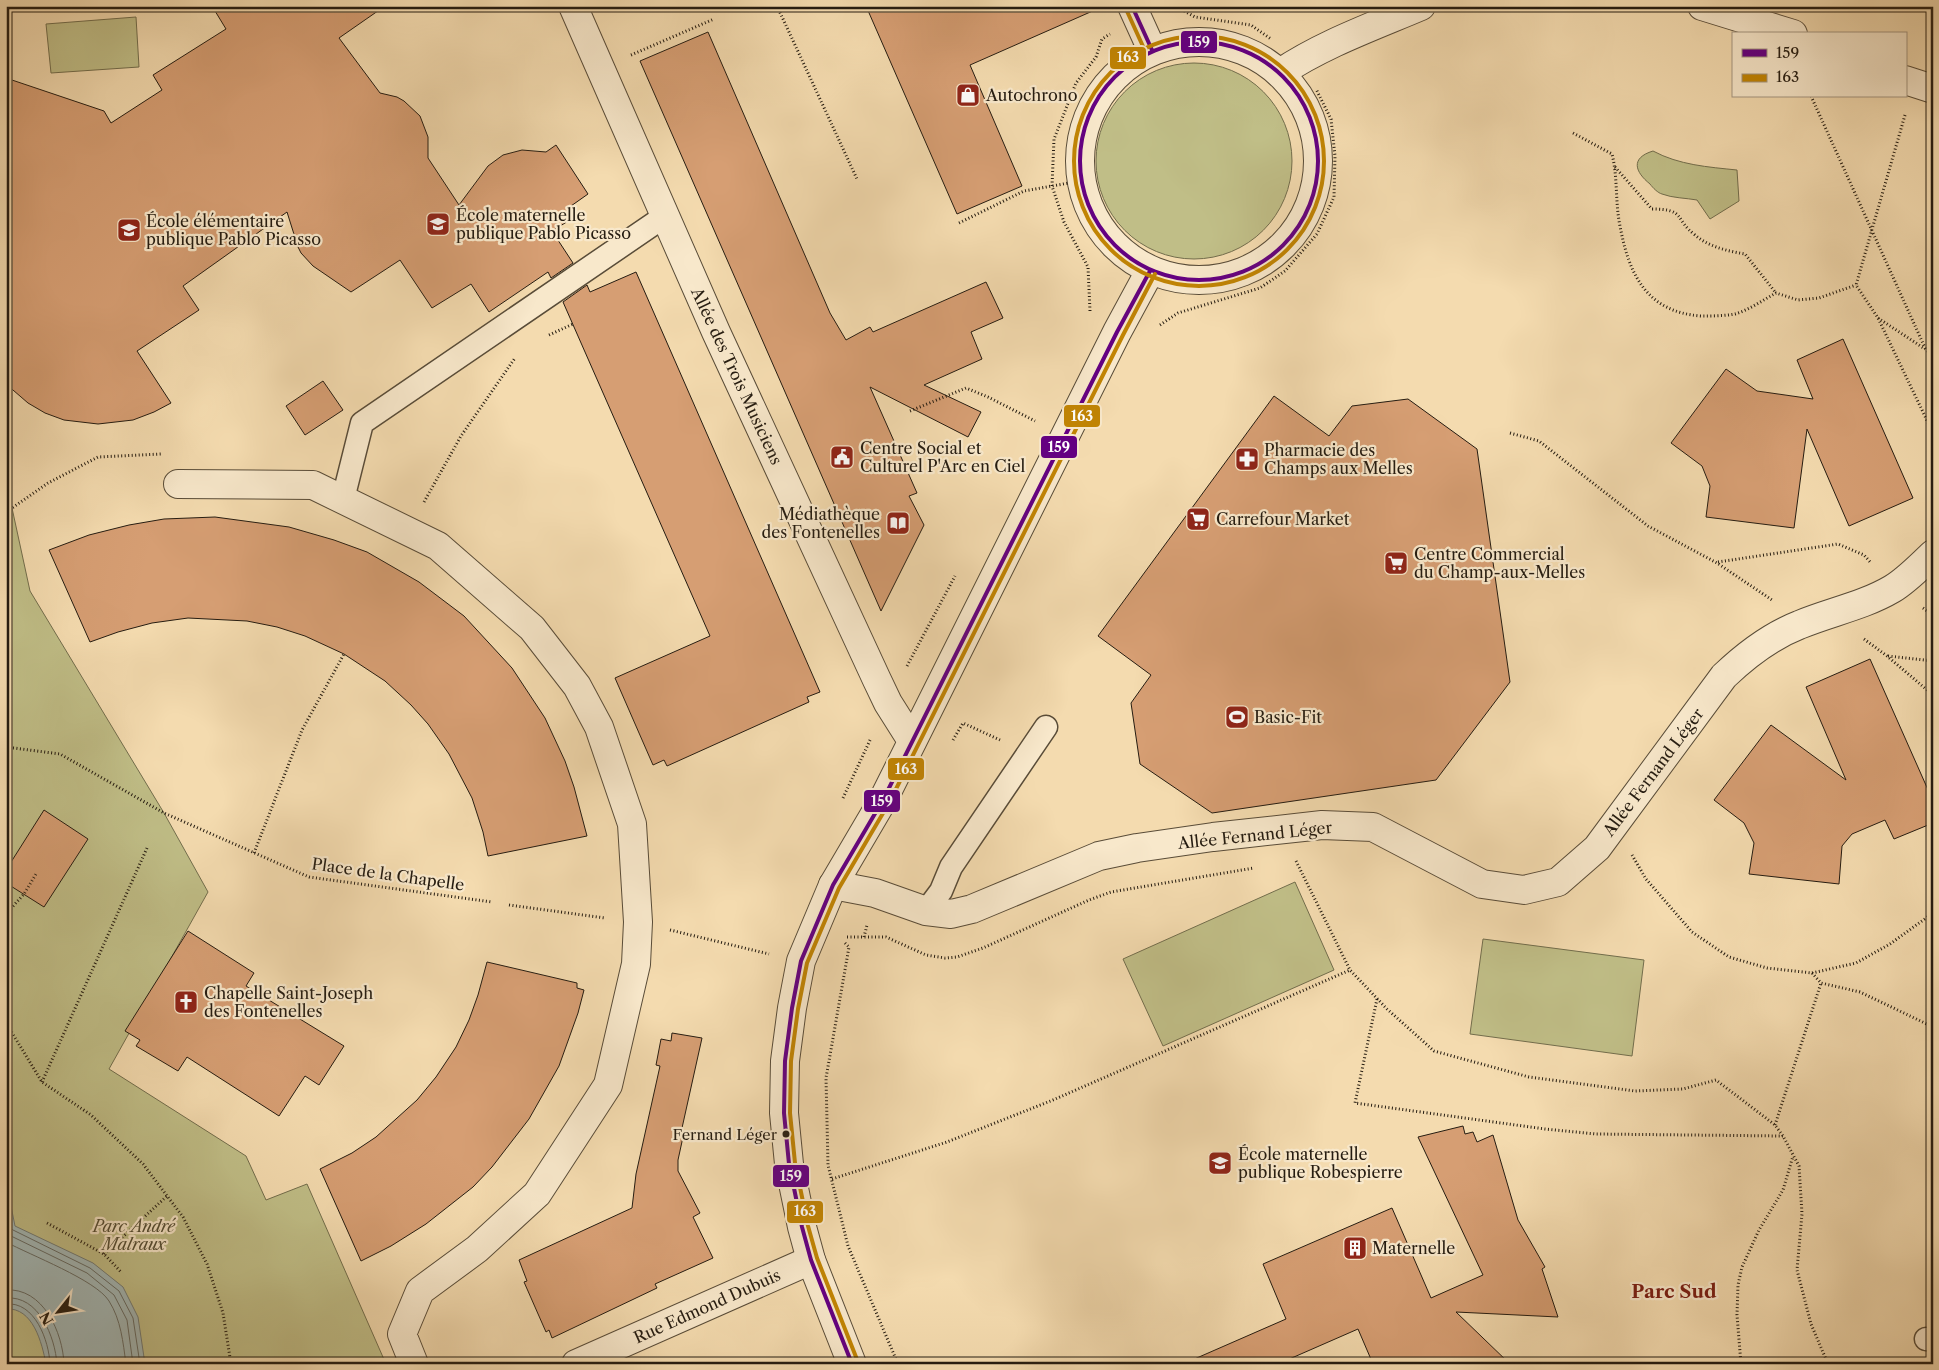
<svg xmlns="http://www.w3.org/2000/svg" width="1939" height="1370" font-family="'Libre Caslon Text',serif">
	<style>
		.green { fill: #c0be87; stroke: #726d4c }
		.water { fill: #a2b8b7; stroke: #707a75 }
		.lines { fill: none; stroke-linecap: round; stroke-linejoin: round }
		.shore { stroke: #646a64; stroke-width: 1 }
		.building { fill: #d69e73; stroke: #251c11 }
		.service-casing { stroke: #594c38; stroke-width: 25 }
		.pedestrian-casing { stroke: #594c38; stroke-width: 30 }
		.minor-casing { stroke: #594c38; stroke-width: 30 }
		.tertiary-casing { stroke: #594c38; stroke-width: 30 }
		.path { stroke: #251c11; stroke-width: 3; stroke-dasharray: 1 2.5; stroke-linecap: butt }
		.service { stroke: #f8e8cb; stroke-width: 22 }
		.pedestrian { stroke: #f8e8cb; stroke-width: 28 }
		.minor { stroke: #f8e8cb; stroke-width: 28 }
		.tertiary { stroke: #f8e8cb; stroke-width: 28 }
		.bus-1-casing { stroke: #f8e8cb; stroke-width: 8 }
		.bus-2-casing { stroke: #f8e8cb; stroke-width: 8 }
		.bus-1 { stroke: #640082; stroke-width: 4 }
		.bus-2 { stroke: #c18403; stroke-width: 4 }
		.bus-dot { fill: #251c11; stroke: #f8e8cb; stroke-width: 2 }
		.labels { text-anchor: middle; stroke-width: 4.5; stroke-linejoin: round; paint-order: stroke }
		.bus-label { font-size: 15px; fill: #251c11; stroke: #f8e8cb; text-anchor: end }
		.poi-label { font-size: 16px; fill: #251c11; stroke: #f8e8cb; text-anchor: start }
		.street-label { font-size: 16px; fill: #251c11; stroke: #f8e8cb }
		.park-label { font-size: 16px; font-style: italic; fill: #544d34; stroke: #f8e8cb }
		.quarter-label { font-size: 19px; font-weight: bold; fill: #7a1f14; stroke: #f8e8cb }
		.line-badge { stroke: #f8e8cb; stroke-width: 2 }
		.badge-label { font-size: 14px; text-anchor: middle; font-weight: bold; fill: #fff }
	</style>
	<rect width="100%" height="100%" fill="#f4dbaf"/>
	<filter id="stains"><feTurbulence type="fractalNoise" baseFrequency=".004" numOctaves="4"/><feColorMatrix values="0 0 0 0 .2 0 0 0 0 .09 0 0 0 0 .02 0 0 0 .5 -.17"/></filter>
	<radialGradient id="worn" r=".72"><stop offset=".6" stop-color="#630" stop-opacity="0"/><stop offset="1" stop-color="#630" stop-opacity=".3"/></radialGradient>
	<path class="green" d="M136,17L139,67L51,73L46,24Z
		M1096 161a98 98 0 1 1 196 0a98 98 0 1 1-196 0Z
		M1653,151C1679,165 1708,167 1737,170L1739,201L1710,219L1697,200C1686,198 1672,198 1662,194C1658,193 1653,188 1650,184C1635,172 1630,158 1653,151Z
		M6,493L12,508L30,591L164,813L208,892L109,1069L246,1156L266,1200L307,1184L386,1364H6Z
		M1295,882L1334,970L1163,1046L1123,959Z
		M1483,939L1644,960L1632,1056L1470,1034Z"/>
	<path class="water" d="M6,1181L15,1226L93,1263L123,1287L138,1317L145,1364H46C42,1343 33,1307 6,1309Z"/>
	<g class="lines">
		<path class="shore" d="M6,1206L10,1227L13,1230L90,1268L119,1291L133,1318L140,1364
			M6,1232L11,1236L87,1273L114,1295L127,1320L133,1364
			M6,1242C30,1255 96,1280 109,1301C121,1320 123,1342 126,1364
			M6,1290C43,1287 63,1333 64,1364
			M6,1298C39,1295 55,1337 57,1364
			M6,1304C35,1301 49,1341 50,1364"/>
	</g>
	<path class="building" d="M212,6H385L339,38L380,93L397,97L404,101L420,116L428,137V158L459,205L488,166L503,155L522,150L546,152L556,145L588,194L571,206L578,215L552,231L573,263L551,278L548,272L489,312L471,284L432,308L400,260L351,292L313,266L301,253L298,247L287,212L183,286L199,310L137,351L171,403L154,412L133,420L98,424L64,420L45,413L28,403L6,384V78L104,111L111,123L162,90L153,75L226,29Z
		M866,6H1104L970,65L1022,186L957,214Z
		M708,32L830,313L846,340L870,327L873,332L986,282L1003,318L971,332L982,359L924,385L981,412L968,437L870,387L917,493L909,496L924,525L881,611L640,61Z
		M636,272L820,692L807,697L809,702L667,766L664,760L653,765L615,678L710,636L563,302L587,285L590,292Z
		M1843,339L1913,498L1849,526L1807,429L1794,528L1706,517L1710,486L1702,466L1671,443L1726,369L1757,391L1813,399L1797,360Z
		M323,381L343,410L305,435L286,406Z
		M1274,396L1329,436L1352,406L1408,399L1477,449L1510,682L1436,780L1212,813L1140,764L1131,703L1151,675L1098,636Z
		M215,517L289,527L334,540L367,552L419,582L464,616L512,668L545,718L565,761L574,787L587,836L488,856L483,832L472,798L449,754L428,724L411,705L385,681L344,654L305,636L277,627L247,621L188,618L152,623L118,632L90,642L49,550L89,535L129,525L164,519Z
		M1870,659L1933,801V823L1894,839L1885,820L1852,834L1842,846L1839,884L1749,874L1754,843L1744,823L1714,800L1771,725L1846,780L1806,687Z
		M44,810L88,839L44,907L6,883V870Z
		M188,931L254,973L246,986L344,1046L319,1085L305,1076L279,1116L187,1057L178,1071L136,1046L140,1040L125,1031Z
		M487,962L577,983V988L584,990L578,1013L559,1066L529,1119L492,1167L473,1187L426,1224L391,1246L361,1261L320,1169L352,1153L376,1137L417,1100L436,1077L456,1047L469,1020L478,995Z
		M672,1033L702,1038L680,1137H683L678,1160V1171L700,1213L693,1217L713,1258L655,1284L657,1288L552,1338L549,1330L546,1332L524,1282L527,1281L519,1260L632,1208L636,1174L660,1066L656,1065L661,1039L671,1041Z
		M1463,1126L1465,1134L1473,1132L1477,1142L1493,1135L1518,1220L1545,1267L1542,1269L1558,1317L1456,1312L1510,1364H1373L1358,1329L1278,1364H1183L1286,1319L1263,1264L1392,1208L1431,1298L1483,1275L1418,1137Z"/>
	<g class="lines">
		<g class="service-casing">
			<path id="service" d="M343,499L362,423L665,216
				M926,911L941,891L951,867L1046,727
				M1926,1339L1933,1340"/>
		</g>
		<g class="pedestrian-casing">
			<path id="pedestrian" d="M573,6L716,332L877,680L888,703L912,741"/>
		</g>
		<g class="minor-casing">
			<path id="minor" d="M1702,6L1793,34
				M1280,73C1323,44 1374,26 1421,6
				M1905,80L1933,89
				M178,484L313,485L438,546L532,628L577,686L599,727L632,824L638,922L636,964L608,1085L537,1194L477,1249L420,1291L402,1334L414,1364
				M833,885L875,893L926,911L951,914L972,909L1099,856L1137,848L1213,837L1322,825L1373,827L1482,884L1524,890L1558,882L1597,848L1724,676C1746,655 1771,636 1799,625C1830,612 1863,606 1892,589C1907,580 1920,566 1933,554
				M576,1364L811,1260"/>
		</g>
		<g class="tertiary-casing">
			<path id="tertiary" d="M1132,6L1152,50
				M1080 161a119 119 0 1 1 238 0a119 119 0 1 1-238 0Z
				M852,1364L811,1260L802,1227L789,1164L784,1113L785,1061L792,1008L801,961L833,885L883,800L1117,332L1150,271"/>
		</g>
		<path class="path" d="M777,6L857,179
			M1175,6L1195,17L1251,25L1271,39
			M631,55L714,19
			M1811,96L1926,350L1933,354
			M1905,115L1856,285L1878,318L1933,433
			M1573,133L1612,154C1618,178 1615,202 1620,226C1629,274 1646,312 1701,316C1712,316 1724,316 1735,314C1749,310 1763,300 1776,293L1798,300L1819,298L1856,285
			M1615,167L1652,209C1686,209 1674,219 1695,235C1709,247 1728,251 1745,254L1776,293
			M959,223L1024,191L1080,181
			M1090,311L1088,267L1064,222L1052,186L1054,139L1076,83L1096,57L1102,39L1110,34
			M1878,318L1925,349
			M1160,325L1178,313L1260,288L1285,271L1317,234L1334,197L1335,156L1331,119L1316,89
			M549,335L573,324
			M910,411L966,388L988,397L1035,421
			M1510,433L1539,441L1648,526L1717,563L1772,600
			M424,502L461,436L515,358
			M6,509L12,508L48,483L98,457L161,454
			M1718,562L1838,544L1864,555L1871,563
			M1923,608L1933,615
			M1864,639L1887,656L1933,695
			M1888,656L1933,661
			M907,666L955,576
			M953,740L963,723L1000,740
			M6,747L60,754L164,813L309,877L492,902
			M843,798L871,738
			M254,853L302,730L344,654
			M1632,855L1646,879L1692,932L1729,957L1767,968L1812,973L1856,963L1890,944L1933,913
			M1296,861L1350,970L1387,1009L1434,1051L1529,1077L1635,1091L1683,1089L1716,1080L1775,1125L1783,1136L1799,1166L1802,1214L1797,1270L1811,1324L1828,1364
			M509,905L605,918
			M6,914L24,894L36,874
			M670,930L769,954
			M847,937H886L926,955L945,958L957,957L983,948L1089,900L1111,892L1254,868
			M864,937L867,925
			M845,943L849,947L826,1078L828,1165L848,1246L898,1364
			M1812,973L1821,983L1860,992L1933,1027
			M1377,999L1355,1103L1545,1129L1596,1134L1783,1136
			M6,1023L42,1082L91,1115L143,1164L183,1217L207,1264L223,1313L231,1364
			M42,1082L147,848
			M1775,1125L1821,983
			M832,1179L947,1142L1053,1100L1350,970
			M47,1223L104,1254L121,1272
			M104,1254L167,1196
			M1741,1364L1737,1315L1738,1285L1742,1267L1759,1230L1783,1190L1793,1156"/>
		<use href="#service" class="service"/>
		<use href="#pedestrian" class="pedestrian"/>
		<use href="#minor" class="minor"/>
		<use href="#tertiary" class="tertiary"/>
		<g class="bus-1-casing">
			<path id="bus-1" d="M1132,6L1152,50
				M1080 161a119 119 0 1 1 238 0a119 119 0 1 1-238 0Z
				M852,1364L811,1260L802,1227L789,1164L784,1113L785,1061L792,1008L801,961L833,885L883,800L1117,332L1150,271"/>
		</g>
		<g class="bus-2-casing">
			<path id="bus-2" d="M1126,9L1146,53
				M1074 161a125 125 0 1 1 250 0a125 125 0 1 1-250 0Z
				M858,1362L817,1258L808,1226L795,1163L790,1113L791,1061L798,1009L807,963L839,888L889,803L1123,335L1155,274"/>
		</g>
		<use href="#bus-1" class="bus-1"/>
		<use href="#bus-2" class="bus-2"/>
	</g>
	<defs>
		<g id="shop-square" transform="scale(1.25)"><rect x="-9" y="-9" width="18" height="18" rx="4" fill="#8f2418" stroke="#f8e8cb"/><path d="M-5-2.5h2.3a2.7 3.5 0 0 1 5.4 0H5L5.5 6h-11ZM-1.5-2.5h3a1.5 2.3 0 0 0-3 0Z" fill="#fff"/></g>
		<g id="school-square" transform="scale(1.25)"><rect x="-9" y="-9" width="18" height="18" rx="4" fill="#8f2418" stroke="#f8e8cb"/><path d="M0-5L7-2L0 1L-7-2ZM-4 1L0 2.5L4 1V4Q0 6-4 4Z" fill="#fff"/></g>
		<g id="civic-square" transform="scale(1.25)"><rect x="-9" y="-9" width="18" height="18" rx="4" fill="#8f2418" stroke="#f8e8cb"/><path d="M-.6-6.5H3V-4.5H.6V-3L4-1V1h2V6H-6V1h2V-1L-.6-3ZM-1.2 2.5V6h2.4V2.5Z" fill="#fff"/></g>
		<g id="pharmacy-square" transform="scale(1.25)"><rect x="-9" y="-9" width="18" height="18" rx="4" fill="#8f2418" stroke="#f8e8cb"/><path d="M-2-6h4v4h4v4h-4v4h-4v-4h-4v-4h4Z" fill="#fff"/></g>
		<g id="supermarket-square" transform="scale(1.25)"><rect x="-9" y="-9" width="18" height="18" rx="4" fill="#8f2418" stroke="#f8e8cb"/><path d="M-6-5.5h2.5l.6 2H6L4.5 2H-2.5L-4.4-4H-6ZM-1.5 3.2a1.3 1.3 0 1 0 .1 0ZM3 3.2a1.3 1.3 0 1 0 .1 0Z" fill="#fff"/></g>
		<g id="library-square" transform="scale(1.25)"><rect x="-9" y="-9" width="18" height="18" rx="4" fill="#8f2418" stroke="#f8e8cb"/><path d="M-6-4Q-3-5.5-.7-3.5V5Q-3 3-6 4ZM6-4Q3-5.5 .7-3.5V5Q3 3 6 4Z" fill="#fff"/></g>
		<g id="stadium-square" transform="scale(1.25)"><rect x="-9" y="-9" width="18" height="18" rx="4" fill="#8f2418" stroke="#f8e8cb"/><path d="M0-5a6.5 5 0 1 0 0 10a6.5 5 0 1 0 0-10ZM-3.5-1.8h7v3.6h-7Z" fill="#fff"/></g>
		<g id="church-square" transform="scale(1.25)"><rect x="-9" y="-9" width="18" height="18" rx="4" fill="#8f2418" stroke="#f8e8cb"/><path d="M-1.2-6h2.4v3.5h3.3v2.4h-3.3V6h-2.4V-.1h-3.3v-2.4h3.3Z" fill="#fff"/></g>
		<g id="building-square" transform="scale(1.25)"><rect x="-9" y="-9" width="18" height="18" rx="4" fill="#8f2418" stroke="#f8e8cb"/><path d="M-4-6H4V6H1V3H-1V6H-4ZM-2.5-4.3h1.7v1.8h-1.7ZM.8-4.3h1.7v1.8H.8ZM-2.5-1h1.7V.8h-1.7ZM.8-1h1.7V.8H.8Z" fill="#fff"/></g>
	</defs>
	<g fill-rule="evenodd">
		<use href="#shop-square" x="968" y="95"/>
		<use href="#school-square" x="438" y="224"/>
		<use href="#school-square" x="129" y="230"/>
		<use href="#civic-square" x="842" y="457"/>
		<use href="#pharmacy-square" x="1247" y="459"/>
		<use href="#supermarket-square" x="1198" y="519"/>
		<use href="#library-square" x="898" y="523"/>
		<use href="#supermarket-square" x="1396" y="563"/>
		<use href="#stadium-square" x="1237" y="717"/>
		<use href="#church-square" x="186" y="1002"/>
		<use href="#school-square" x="1220" y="1163"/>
		<use href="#building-square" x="1355" y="1248"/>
	</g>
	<circle class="bus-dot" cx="786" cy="1134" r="4.5"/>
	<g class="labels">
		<g class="bus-label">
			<text x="777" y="1140">Fernand Léger</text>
		</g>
		<g class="poi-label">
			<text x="986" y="101">Autochrono</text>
			<text x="456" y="221">École maternelle<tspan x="456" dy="18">publique Pablo Picasso</tspan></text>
			<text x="146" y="227">École élémentaire<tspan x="146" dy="18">publique Pablo Picasso</tspan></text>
			<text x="860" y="454">Centre Social et<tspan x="860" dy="18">Culturel P'Arc en Ciel</tspan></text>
			<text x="1264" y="456">Pharmacie des<tspan x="1264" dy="18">Champs aux Melles</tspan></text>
			<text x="880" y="520" text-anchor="end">Médiathèque<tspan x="880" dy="18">des Fontenelles</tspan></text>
			<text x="1216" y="525">Carrefour Market</text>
			<text x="1414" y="560">Centre Commercial<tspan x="1414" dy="18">du Champ-aux-Melles</tspan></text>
			<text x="1254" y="723">Basic-Fit</text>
			<text x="204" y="999">Chapelle Saint-Joseph<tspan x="204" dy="18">des Fontenelles</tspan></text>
			<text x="1238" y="1160">École maternelle<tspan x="1238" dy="18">publique Robespierre</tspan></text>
			<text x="1372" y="1254">Maternelle</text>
		</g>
		<g class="street-label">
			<text transform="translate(737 376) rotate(65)" y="6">Allée des Trois Musiciens</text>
			<text transform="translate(1653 772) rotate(-53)" y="6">Allée Fernand Léger</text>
			<text transform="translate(1255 835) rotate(-6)" y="6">Allée Fernand Léger</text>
			<text transform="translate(388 874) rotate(8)" y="6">Place de la Chapelle</text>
			<text transform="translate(707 1306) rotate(-24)" y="6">Rue Edmond Dubuis</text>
		</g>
		<g class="park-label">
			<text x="134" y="1232">Parc André<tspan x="134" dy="18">Malraux</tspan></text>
		</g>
		<g class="quarter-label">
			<text x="1674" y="1298">Parc Sud</text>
		</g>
	</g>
	<g class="line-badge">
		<rect x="1180" y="30" width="38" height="24" rx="5" fill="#640082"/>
		<rect x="1109" y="46" width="38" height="24" rx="5" fill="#c18403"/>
		<rect x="1063" y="404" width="38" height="24" rx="5" fill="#c18403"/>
		<rect x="1040" y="435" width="38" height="24" rx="5" fill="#640082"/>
		<rect x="887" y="757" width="38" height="24" rx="5" fill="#c18403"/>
		<rect x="863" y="789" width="38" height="24" rx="5" fill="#640082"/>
		<rect x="772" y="1164" width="38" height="24" rx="5" fill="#640082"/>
		<rect x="786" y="1200" width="38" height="24" rx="5" fill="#c18403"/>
	</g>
	<g class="badge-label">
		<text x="1199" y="47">159</text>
		<text x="1128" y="62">163</text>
		<text x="1082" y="421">163</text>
		<text x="1059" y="452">159</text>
		<text x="906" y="774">163</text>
		<text x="882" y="806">159</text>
		<text x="791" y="1181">159</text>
		<text x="805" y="1216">163</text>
	</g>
	<rect width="1939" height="1370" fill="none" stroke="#f4dbaf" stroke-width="25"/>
	<rect x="8" y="8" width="1924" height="1355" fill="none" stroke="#251c11" stroke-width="2.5"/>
	<rect x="12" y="12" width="1914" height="1345" fill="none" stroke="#251c11"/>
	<rect x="1732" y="32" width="175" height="65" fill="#f8e8cb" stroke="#a49681"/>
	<rect x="1742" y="49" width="25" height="8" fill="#640082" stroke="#a49681"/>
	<text x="1776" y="58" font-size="15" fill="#251c11">159</text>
	<rect x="1742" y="74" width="25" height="8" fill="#c18403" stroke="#a49681"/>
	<text x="1776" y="82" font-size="15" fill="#251c11">163</text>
	<g transform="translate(58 1312) rotate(240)" stroke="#f8e8cb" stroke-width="4" paint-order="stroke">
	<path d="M0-4L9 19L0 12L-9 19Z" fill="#251c11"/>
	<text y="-8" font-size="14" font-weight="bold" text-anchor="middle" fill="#251c11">N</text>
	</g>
	<rect width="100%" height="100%" filter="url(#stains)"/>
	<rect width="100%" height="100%" fill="url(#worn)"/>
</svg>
